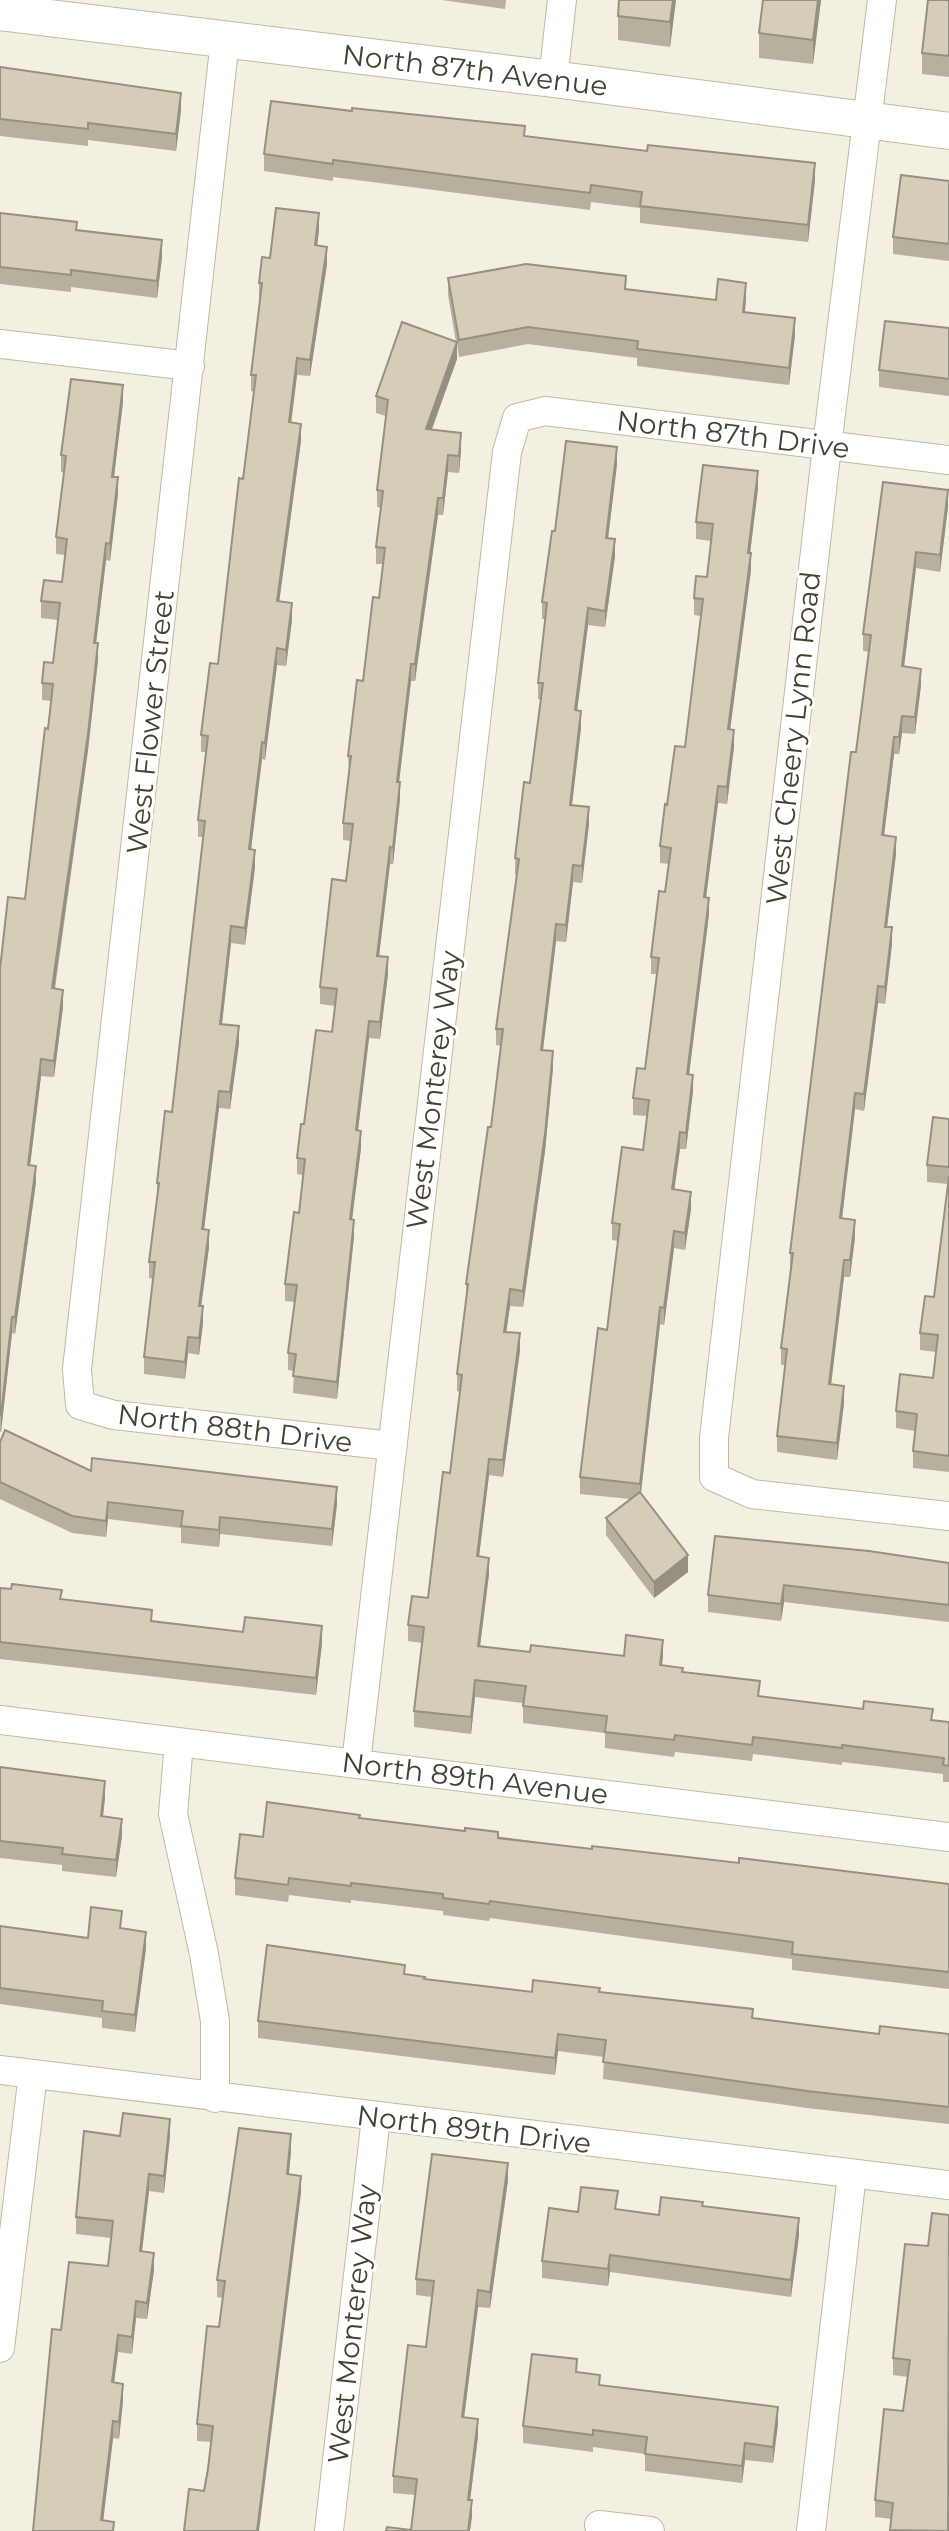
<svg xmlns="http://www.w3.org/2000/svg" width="949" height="2531" font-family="Montserrat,sans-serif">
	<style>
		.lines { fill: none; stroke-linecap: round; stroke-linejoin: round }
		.minor-casing { stroke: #bfb9a4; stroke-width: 30 }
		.tertiary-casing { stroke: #bfb9a4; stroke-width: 38 }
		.minor { stroke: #fff; stroke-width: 28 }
		.tertiary { stroke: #fff; stroke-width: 36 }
		.wall { fill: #b7b09d }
		.shaded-wall { fill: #959080 }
		.building { fill: #d5cdb7; stroke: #959080; stroke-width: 2 }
		.labels { text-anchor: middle; stroke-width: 6; stroke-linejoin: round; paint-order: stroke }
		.street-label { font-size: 28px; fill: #454032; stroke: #fff }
	</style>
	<rect width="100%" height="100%" fill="#f3f0e2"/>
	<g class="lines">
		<g class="minor-casing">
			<path id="minor" d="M882,0L827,446L714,1438V1477L752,1494L949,1516
				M225,40L77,1369L80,1405L114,1415L392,1446
				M553,79L562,0
				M0,344L190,366
				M0,1720L949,1837
				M179,1743L173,1814L204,1954L215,2021V2098
				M356,1763L507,452L517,418L545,411L949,460
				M0,2070L949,2185
				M0,2348L33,2074
				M599,2525L650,2531
				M329,2531L376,2117
				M811,2531L852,2174"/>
		</g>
		<g class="tertiary-casing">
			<path id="tertiary" d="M0,12L553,79L949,131"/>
		</g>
		<use href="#minor" class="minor"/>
		<use href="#tertiary" class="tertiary"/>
	</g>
	<path class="wall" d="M442,0H506L505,9Z
		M676,0L670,47L618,40V16Z
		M821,0L813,64L759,58V33Z
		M949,0V77L922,74V53Z
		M0,67L181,110L176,151L88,140V146L0,136Z
		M525,137L815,180L808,242L640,223V208L591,202L590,210L333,177V181L264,171V154Z
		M949,181V261L893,254V237Z
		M0,213L77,230L162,257L157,298L71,287V292L0,284Z
		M319,230L317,246L327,264L310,376L297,375L291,423L301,441L279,601L292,620L286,666L277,665L265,760L262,759L251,849L255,867L245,945L231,943L222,1024L239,1043L230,1109L219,1108L204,1229L209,1247L201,1306L203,1323L199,1355L188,1353L185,1379L144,1374V1357L153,1279L149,1278V1262L157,1200V1183L172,1112L203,837H198V820L206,752H201V735L218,664L243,479L254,392L251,391V375L260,300H259V283L270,258Z
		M448,278L626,289L716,300L746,299L745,312L795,335L789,385L637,366V358L528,344L459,357L457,344V359L431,429L461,450L459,473L448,472L443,515H438L415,681H411L399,782L400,799L393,864H390L379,956L388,974L380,1039L369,1038L358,1130L361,1148L352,1219L354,1236L337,1399L293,1393L294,1371L288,1370V1353L295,1302L285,1301V1284L299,1213L303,1175L297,1174V1158L304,1124L332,1032L335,1006L320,1004V987L346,881L351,841L343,840V823L349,773L348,756L379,598L383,564H376V547L381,508L377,507V490L386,416L376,413V396L456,342L448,295Z
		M949,328V396L879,387V370Z
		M123,402L114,477L118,494L110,561L106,560L96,643L98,660L88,750L55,989L63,1007L54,1077L41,1076L30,1165L36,1182L15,1334L12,1333L1,1432H0V969L25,899L51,701L42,700V683L53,663L58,620L41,618V601L62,582L65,555L56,554V537L64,473L61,472V455Z
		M617,464L608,538L615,556L605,627L588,625L577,711L581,728L572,805L589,824L582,883L573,882L566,942L556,941L543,1050L553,1068L545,1151L523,1307L510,1306L506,1332L520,1350L503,1477L489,1475L479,1556L489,1574L480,1646L530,1652L663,1656L662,1665L760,1696L949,1722V1782H943V1774L842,1762V1765L753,1754L752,1761L675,1752L674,1757L605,1748V1733L523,1723V1703L475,1697L471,1734L414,1727V1711L422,1643L408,1641V1625L428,1598L450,1473L460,1392L457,1391V1374L466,1300V1284L491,1127L501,1046L496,1045V1029L517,875H515V858L530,783L541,700L538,699V683L545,619H542V602L555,531Z
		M883,482L948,507L940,572L916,568L904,667L921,685L915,734L902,733L899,754H894L884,836L896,854L887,927L892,944L885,1004L878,1003L864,1111L855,1109L842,1218L855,1237L850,1277H844L831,1385L844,1403L837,1460L777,1452V1436L785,1365H781V1348L791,1270H790V1253L869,652L863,651V634Z
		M758,488L750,553L751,570L730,729L734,747L727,804L718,803L706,897L709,914L689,1074L693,1091L686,1149H680L674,1190L691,1209L685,1250L674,1248L664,1325L660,1324L641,1493L688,1572L654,1598L606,1535V1518L630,1499L580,1494V1477L607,1330L618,1241L612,1240V1223L643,1150L647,1116L633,1115V1098L645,1069L657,974H651V957L665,892L669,864L660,863V846L667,805L685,747L701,616L694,615V598L707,577L711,541L696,539V522Z
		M949,1119V1472L913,1468V1451L915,1431L896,1428V1411L933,1378L936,1352L920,1350V1333L934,1297L948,1184L927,1182V1165Z
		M0,1442L91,1471L337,1504L332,1546L220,1534L219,1547L181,1543V1528L108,1519L106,1537L72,1533L0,1499Z
		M949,1563V1622L784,1602L781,1621L708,1612V1595Z
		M0,1588L62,1599L152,1621L322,1643L316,1695L0,1659Z
		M0,1767L105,1798L103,1816L122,1836L116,1877L62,1871V1865L0,1858Z
		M360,1818L592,1849L949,1884V1989L792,1970V1959L490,1918L489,1921L443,1915V1911L351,1900V1903L289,1895L288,1902L235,1895V1878L263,1837Z
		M0,1926L88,1938L122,1928L146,1948L135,2032L102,2028V2018L0,2004Z
		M405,1974L425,1979L532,1992H600L753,2018L879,2034H949V2124L807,2108L603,2079L604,2057L558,2051L555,2075L258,2038V2021Z
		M120,2136H170L164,2193L149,2191L142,2251L154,2270L147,2319L136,2318L132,2354L118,2352L114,2382L123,2401L119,2439L113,2438L103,2520L114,2531H33L61,2330L108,2266L111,2238L76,2234V2217Z
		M291,2151L289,2174L301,2193L204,2491L211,2442L197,2441V2424L219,2327L223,2298L217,2297V2280Z
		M508,2180L490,2308L478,2307L464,2417L478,2436L470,2500L472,2517L415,2495L393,2493V2476L426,2347L432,2297L416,2295V2279Z
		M703,2206L799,2235L791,2297L610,2272L608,2286L542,2278V2261L578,2212L618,2209L659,2215Z
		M905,2244L949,2531H890L891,2519L875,2517V2500L903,2411L908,2377L893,2375V2358Z
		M577,2372L600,2385L778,2424L773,2463L745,2460L742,2483L645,2471V2454L593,2447V2452L523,2443V2426Z"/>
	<path class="shaded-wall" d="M673,0H676L670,47V22Z
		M818,0H821L813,64V40Z
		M181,93V110L176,151V134Z
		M815,163V180L808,242V225Z
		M319,213V230L315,262V245Z
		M162,240V257L157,298V281Z
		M327,247V264L310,376V360Z
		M746,283V299L743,328V312Z
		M795,318V335L789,385V368Z
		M457,342V359L426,446V429Z
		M297,358V375L289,439V422Z
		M123,385V402L112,493V477Z
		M301,424V441L277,618V601Z
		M461,433V450L459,473V456Z
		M617,447V464L606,555V538Z
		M448,455V472L443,515V498Z
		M758,471V488L748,570V553Z
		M118,477V494L110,561V544Z
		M948,490V507L940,572V555Z
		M438,498V515L415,681V664Z
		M615,539V556L605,627V611Z
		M106,543V560L94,660V643Z
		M916,552V568L902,683V666Z
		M751,553V570L728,746V729Z
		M292,603V620L286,666V650Z
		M588,608V625L575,727V710Z
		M98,643V660L88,750L52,1005V988Z
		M277,648V665L265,760V743Z
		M411,664V681L397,799V782Z
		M921,669V685L915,734V717Z
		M581,711V728L570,821V805Z
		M902,716V733L899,754V737Z
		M734,730V747L727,804V787Z
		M894,737V754L882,852V835Z
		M262,742V759L249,866V849Z
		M400,782V799L393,864V848Z
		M718,786V803L704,914V897Z
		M589,807V824L582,883V866Z
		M896,837V854L885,943V927Z
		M390,847V864L377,973V956Z
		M255,850V867L245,945V928Z
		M573,865V882L566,942V925Z
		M709,898V914L687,1091V1074Z
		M556,924V941L541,1066V1050Z
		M231,926V943L220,1041V1024Z
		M892,927V944L885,1004V987Z
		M388,957V974L380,1039V1022Z
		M878,986V1003L864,1111V1094Z
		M63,990V1007L54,1077V1061Z
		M369,1021V1038L356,1147V1130Z
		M239,1026V1043L230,1109V1092Z
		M553,1051V1068L545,1151L523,1307V1291Z
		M41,1059V1076L28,1182V1165Z
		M693,1075V1091L686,1149V1133Z
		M219,1091V1108L202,1246V1229Z
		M855,1093V1109L840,1235V1218Z
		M361,1131V1148L350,1236V1219Z
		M680,1132V1149L672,1206V1189Z
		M36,1166V1182L15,1334V1317Z
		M691,1192V1209L685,1250V1233Z
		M354,1220V1236L337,1399V1382Z
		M855,1220V1237L850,1277V1260Z
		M209,1230V1247L199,1323V1306Z
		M674,1231V1248L664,1325V1308Z
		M844,1260V1277L829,1401V1384Z
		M510,1289V1306L504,1348V1332Z
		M203,1306V1323L199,1355V1338Z
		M660,1307V1324L640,1500V1484Z
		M12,1317V1333L1,1432V1415Z
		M520,1333V1350L503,1477V1460Z
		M188,1337V1353L185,1379V1362Z
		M844,1386V1403L837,1460V1443Z
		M489,1459V1475L477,1573V1556Z
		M337,1487V1504L332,1546V1529Z
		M108,1502V1519L106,1537V1521Z
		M220,1517V1534L219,1547V1530Z
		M688,1555V1572L654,1598V1582Z
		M489,1558V1574L478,1662V1646Z
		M784,1585V1602L781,1621V1604Z
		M322,1626V1643L316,1695V1678Z
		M663,1640V1656L660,1682V1665Z
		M475,1680V1697L471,1734V1717Z
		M105,1781V1798L101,1833V1816Z
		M122,1819V1836L116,1877V1860Z
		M146,1932V1948L135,2032V2015Z
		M558,2034V2051L555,2075V2058Z
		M170,2119V2136L164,2193V2176Z
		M291,2134V2151L287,2191V2174Z
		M508,2163V2180L490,2308V2292Z
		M149,2174V2191L140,2268V2251Z
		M301,2176V2193L259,2531H257Z
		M799,2218V2235L791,2297V2280Z
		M154,2253V2270L147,2319V2303Z
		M610,2255V2272L608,2286V2269Z
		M478,2290V2307L462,2434V2417Z
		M136,2301V2318L132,2354V2337Z
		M118,2335V2352L112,2399V2382Z
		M123,2384V2401L119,2439V2422Z
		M778,2407V2424L773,2463V2447Z
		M478,2419V2436L468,2517V2500Z
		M113,2421V2438L102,2531L101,2520Z
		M745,2443V2460L742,2483V2466Z
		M472,2500V2517L470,2531H468Z"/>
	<path class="building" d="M619,0H673L670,22L618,16Z
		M763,0H818L813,40L759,33Z
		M928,0H949V56L922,53Z
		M0,67L181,93L176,134L88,123V129L0,119Z
		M271,101L352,111V108L525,126L524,136L647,151L648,145L815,163L808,225L640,206L642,192L591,185L590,193L333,160V164L264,154Z
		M901,175L949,181V244L893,237Z
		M276,208L319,213L315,245L327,247L310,360L297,358L289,422L301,424L277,601L292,603L286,650L277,648L265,743L262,742L249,849L255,850L245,928L231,926L220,1024L239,1026L230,1092L219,1091L202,1229L209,1230L199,1306H203L199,1338L188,1337L185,1362L144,1357L155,1262H149L159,1183H157L165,1111L172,1112L205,821L198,820L208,736L201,735L210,663L218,664L239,478L243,479L256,375H251L262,283H259L262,257L270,258Z
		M0,213L77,222L76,230L162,240L157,281L71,270V275L0,267Z
		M526,264L626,276L625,289L716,300L718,279L746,283L743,312L795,318L789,368L637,349L638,341L528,327L459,340L448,278Z
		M885,321L949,328V379L879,370Z
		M402,322L457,342L426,429L461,433L459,456L448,455L443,498H438L415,664H411L397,782H400L393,848L390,847L377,956L388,957L380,1022L369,1021L356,1130L361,1131L350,1219L354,1220L337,1382L293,1376L296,1354L288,1353L297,1285L285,1284L294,1212L299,1213L305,1159L297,1158L301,1124H304L316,1030L332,1032L337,989L320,987L332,879L346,881L353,824L343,823L351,756H348L357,680L363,681L373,597L379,598L385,548L376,547L383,491L377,490L388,400L376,396Z
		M71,379L123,385L112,477H118L110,544L106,543L94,643H98L88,734L52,988L63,990L54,1061L41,1059L28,1165L36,1166L15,1317H12L1,1415H0V969L8,897L25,899L45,728L48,729L53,684L42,683L44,662L53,663L60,603L41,601L44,580L62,582L67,539L56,537L66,456L61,455Z
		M566,441L617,447L606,538L615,539L605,611L588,608L575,710L581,711L570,805L589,807L582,866L573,865L566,925L556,924L541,1050L553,1051L545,1134L523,1291L510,1289L504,1332L520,1333L503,1460L489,1459L477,1556L489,1558L478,1646L530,1652L531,1645L624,1656L626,1635L663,1640L660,1665L683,1668L682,1672L760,1681L758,1696L863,1709L864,1701L933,1709L931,1720L949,1722V1766L943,1765L944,1758L842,1745V1748L753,1737L752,1745L675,1735L674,1740L605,1732L607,1716L523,1706L526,1686L475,1680L471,1717L414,1711L424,1627L408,1625L412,1596L428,1598L443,1472L450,1473L462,1375L457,1374L468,1284H466L488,1127H491L503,1029H496L519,859L515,858L524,782L530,783L543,683H538L547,603L542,602L552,531H555Z
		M703,465L758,471L748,553H751L728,729L734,730L727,787L718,786L704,897L709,898L687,1074L693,1075L686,1133L680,1132L672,1189L691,1192L685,1233L674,1231L664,1308L660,1307L640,1484L580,1477L598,1328L607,1330L620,1224L612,1223L622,1147L643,1150L649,1100L633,1098L637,1068L645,1069L659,958L651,957L659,891L665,892L671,848L660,846L665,804L667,805L675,746L685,747L703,599L694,598L696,576L707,577L713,524L696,522Z
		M883,482L948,490L940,555L916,552L902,666L921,669L915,717L902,716L899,737H894L882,835L896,837L885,927H892L885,987L878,986L864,1094L855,1093L840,1218L855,1220L850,1260H844L829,1384L844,1386L837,1443L777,1436L787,1349L781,1348L793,1253H790L851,752H856L871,635L863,634Z
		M933,1117L949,1119V1167L927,1165Z
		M949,1176V1456L913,1451L917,1414L896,1411L900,1374L933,1378L938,1335L920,1333L925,1296L934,1297Z
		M5,1430L91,1471L92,1458L337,1487L332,1529L220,1517L219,1530L181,1526L183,1511L108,1502L106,1521L72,1516L0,1482V1442Z
		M640,1492L688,1555L654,1582L606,1518Z
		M715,1536L869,1551L949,1563V1605L784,1585L781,1604L708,1595Z
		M12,1584L62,1590L60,1599L152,1610L151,1621L243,1632L245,1617L322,1626L316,1678L0,1642V1588L11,1589Z
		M0,1767L105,1781L101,1816L122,1819L116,1860L62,1854L63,1848L0,1841Z
		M267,1802L360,1815L359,1818L465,1831V1828L498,1832V1838L592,1849V1846L739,1863V1858L949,1884V1972L792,1954L793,1942L490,1901L489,1904L443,1898V1894L351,1883V1886L289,1878L288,1885L235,1878L240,1834L263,1837Z
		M91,1907L122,1911L120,1928L146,1932L135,2015L102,2011L103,2001L0,1988V1926L88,1938Z
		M267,1945L405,1965L404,1974L425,1977L424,1979L532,1992L533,1980L600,1988L599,1992L753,2009L752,2018L879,2034L880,2026L949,2034V2107L807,2091L603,2062L606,2040L558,2034L555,2058L258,2021Z
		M123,2113L170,2119L164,2176L149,2174L140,2251L154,2253L147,2303L136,2301L132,2337L118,2335L112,2382L123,2384L119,2422L113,2421L101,2520L114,2522L113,2531H33L52,2329L61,2330L69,2262L108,2266L113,2221L76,2217L84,2131L120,2136Z
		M239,2128L291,2134L287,2174L301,2176L257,2531H184L189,2489L204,2491L208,2469L213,2426L197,2424L207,2326L219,2327L225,2281L217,2280Z
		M432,2154L508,2163L490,2292L478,2290L462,2417L478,2419L468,2500H472L468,2531H386L387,2527L411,2530L417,2479L393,2476L408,2345L426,2347L434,2281L416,2279Z
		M581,2187L618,2191L615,2209L659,2215L661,2197L703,2202L702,2206L799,2218L791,2280L610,2255L608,2269L542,2261L549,2208L578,2212Z
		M932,2213L949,2215L948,2531L890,2530L893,2503L875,2500L884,2409L903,2411L910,2360L893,2358L905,2244L928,2246Z
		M532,2354L577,2359L576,2372L600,2375L599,2385L778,2407L773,2447L745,2443L742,2466L645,2454L647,2437L593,2430V2435L523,2426Z"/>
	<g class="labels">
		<g class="street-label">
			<text transform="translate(475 70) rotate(7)" y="10">North 87th Avenue</text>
			<text transform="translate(733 434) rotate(7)" y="10">North 87th Drive</text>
			<text transform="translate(150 722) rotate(-84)" y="10">West Flower Street</text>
			<text transform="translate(793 738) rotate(-84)" y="10">West Cheery Lynn Road</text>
			<text transform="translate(433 1090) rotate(-83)" y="10">West Monterey Way</text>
			<text transform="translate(235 1428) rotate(7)" y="10">North 88th Drive</text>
			<text transform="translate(475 1778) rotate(7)" y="10">North 89th Avenue</text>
			<text transform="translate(474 2129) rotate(7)" y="10">North 89th Drive</text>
			<text transform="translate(352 2324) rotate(-84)" y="10">West Monterey Way</text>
		</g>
	</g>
</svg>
